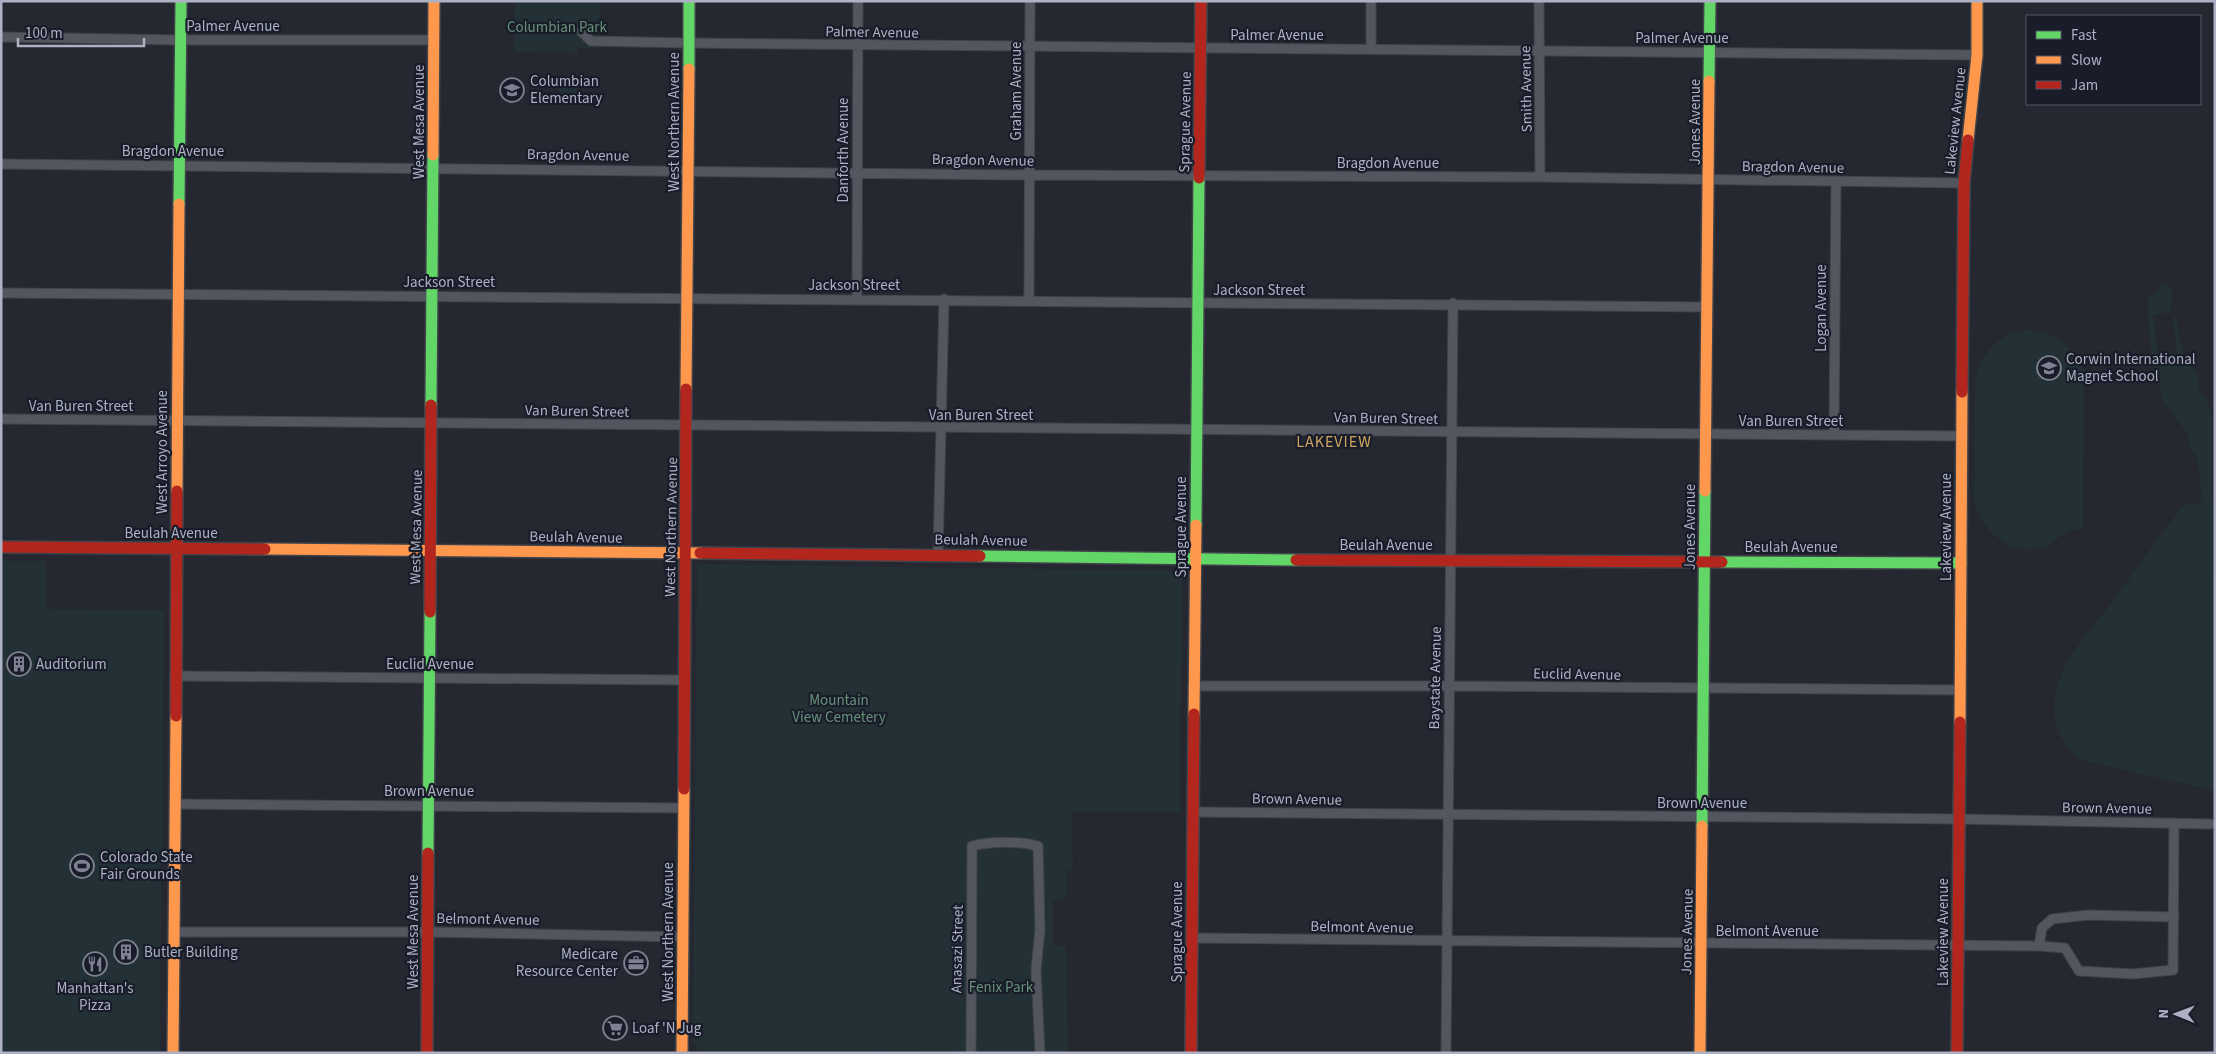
<svg xmlns="http://www.w3.org/2000/svg" width="2216" height="1054" font-family="'Source Sans 3',sans-serif">
	<style>
		.green { fill: #233136 }
		.lines { fill: none; stroke-linecap: round; stroke-linejoin: round }
		.street-casing { stroke: #41434a; stroke-width: 11 }
		.fast-casing { stroke: #41434a; stroke-width: 14 }
		.slow-casing { stroke: #41434a; stroke-width: 14 }
		.jam-casing { stroke: #41434a; stroke-width: 14 }
		.street { stroke: #54565f; stroke-width: 9 }
		.fast { stroke: #63d668; stroke-width: 11 }
		.slow { stroke: #ff974d; stroke-width: 11 }
		.jam { stroke: #b3261e; stroke-width: 11 }
		.labels { text-anchor: middle; stroke-width: 4.5; stroke-linejoin: round; paint-order: stroke }
		.street-label { font-size: 15px; fill: #adb1c3; stroke: #191d2a }
		.park-label { font-size: 15px; fill: #679179; stroke: #191d2a }
		.poi-label { font-size: 15px; fill: #adb1c3; stroke: #191d2a; text-anchor: start }
		.neighbourhood-label { font-size: 16px; letter-spacing: 1px; fill: #cda45e; stroke: #191d2a }
	</style>
	<rect width="100%" height="100%" fill="#252830"/>
	<path class="green" d="M515,1H600L599,48H578V53L514,52Z
		M559,80L578,81L577,99H558Z
		M2161,285H2169L2173,292L2170,312L2153,315L2158,354L2177,353L2173,317H2176L2184,355L2196,374L2200,393L2206,398L2212,419L2215,791L2082,760C2070,753 2061,740 2057,727C2043,673 2090,633 2119,593C2139,565 2158,537 2180,510L2184,505L2198,503L2202,498L2197,455L2192,452L2187,433L2164,402L2159,386L2151,350L2147,302L2149,296L2154,294Z
		M2025,330C2052,332 2072,342 2082,369H2084L2083,530L2069,529C2061,536 2051,545 2040,548C2007,555 1980,528 1974,500L1975,380C1982,352 1997,336 2025,330Z
		M1,561H46V609L164,610L160,1053H1Z
		M697,564L1182,571L1180,812H1036L1072,813L1073,870L1067,871L1066,899L1053,900V946L1066,947L1068,1053L701,1050L693,1043Z"/>
	<g class="lines">
		<g class="street-casing">
			<path id="street" d="M1371,1V49
				M1539,1L1540,177
				M581,31L591,41L689,43L1977,55
				M1,37L180,40H434
				M1,164L1029,175L1540,177L1964,183
				M1,293L1707,307
				M857,300L858,1
				M1029,300L1030,1
				M1,419L1961,436
				M1834,434L1836,181
				M938,554L944,299
				M175,676L684,680
				M1193,686H1448L1961,690
				M174,804L684,808
				M1193,812L1959,819L2210,824
				M173,932H427L683,937
				M1193,938L2039,946L2042,928L2052,919L2088,915L2174,917
				M2039,946L2065,948L2079,971L2133,974L2173,970L2174,823
				M971,1053L972,846C991,841 1019,841 1038,846L1040,930L1036,970L1040,1053
				M1446,1053L1453,303"/>
		</g>
		<g class="fast-casing">
			<path id="fast" d="M689,69V1
				M1709,81L1710,1
				M179,204L181,1
				M431,405L433,155
				M1196,525L1199,178
				M980,556L1296,560
				M1722,562L1961,563
				M1702,826L1705,491
				M428,853L430,612"/>
		</g>
		<g class="slow-casing">
			<path id="slow" d="M1968,140L1977,55V1
				M433,155L434,1
				M686,389L689,69
				M177,491L179,204
				M1705,491L1709,81
				M265,549L700,553
				M1194,714L1196,525
				M1960,722L1962,392
				M173,1053L176,716
				M682,1053L684,789
				M1700,1053L1702,826"/>
		</g>
		<g class="jam-casing">
			<path id="jam" d="M1199,178L1201,1
				M1962,392L1964,183L1968,140
				M1,547L265,549
				M700,553L980,556
				M1296,560L1722,562
				M430,612L431,405
				M176,716L177,491
				M684,789L686,389
				M427,1053L428,853
				M1191,1053L1194,714
				M1957,1053L1960,722"/>
		</g>
		<use href="#street" class="street"/>
		<use href="#fast" class="fast"/>
		<use href="#slow" class="slow"/>
		<use href="#jam" class="jam"/>
	</g>
	<defs>
		<g id="school-ring" transform="scale(1.25)"><circle r="9.5" fill="#191d2a" stroke="#7d8190" stroke-width="1.5"/><path d="M0-5L7-2L0 1L-7-2ZM-4 1L0 2.5L4 1V4Q0 6-4 4Z" fill="#7d8190"/></g>
		<g id="building-ring" transform="scale(1.25)"><circle r="9.5" fill="#191d2a" stroke="#7d8190" stroke-width="1.5"/><path d="M-4-6H4V6H1V3H-1V6H-4ZM-2.5-4.3h1.7v1.8h-1.7ZM.8-4.3h1.7v1.8H.8ZM-2.5-1h1.7V.8h-1.7ZM.8-1h1.7V.8H.8Z" fill="#7d8190"/></g>
		<g id="stadium-ring" transform="scale(1.25)"><circle r="9.5" fill="#191d2a" stroke="#7d8190" stroke-width="1.5"/><path d="M0-5a6.5 5 0 1 0 0 10a6.5 5 0 1 0 0-10ZM-3.5-1.8h7v3.6h-7Z" fill="#7d8190"/></g>
		<g id="office-ring" transform="scale(1.25)"><circle r="9.5" fill="#191d2a" stroke="#7d8190" stroke-width="1.5"/><path d="M-6-3h4V-5.5h4V-3h4V5H-6ZM-1-4.5V-3h2v-1.5ZM-6 0V1H6V0Z" fill="#7d8190"/></g>
		<g id="restaurant-ring" transform="scale(1.25)"><circle r="9.5" fill="#191d2a" stroke="#7d8190" stroke-width="1.5"/><path d="M-5-6h1v4h1v-4h1v4h1v-4h1v5L-1.5 .5V6h-2V.5L-5-1ZM5-6V6H3V1.5H1.5Q1.5-4 5-6Z" fill="#7d8190"/></g>
		<g id="supermarket-ring" transform="scale(1.25)"><circle r="9.5" fill="#191d2a" stroke="#7d8190" stroke-width="1.5"/><path d="M-6-5.5h2.5l.6 2H6L4.5 2H-2.5L-4.4-4H-6ZM-1.5 3.2a1.3 1.3 0 1 0 .1 0ZM3 3.2a1.3 1.3 0 1 0 .1 0Z" fill="#7d8190"/></g>
	</defs>
	<g fill-rule="evenodd">
		<use href="#school-ring" x="512" y="90"/>
		<use href="#school-ring" x="2049" y="368"/>
		<use href="#building-ring" x="19" y="664"/>
		<use href="#stadium-ring" x="82" y="866"/>
		<use href="#building-ring" x="126" y="952"/>
		<use href="#office-ring" x="636" y="963"/>
		<use href="#restaurant-ring" x="95" y="964"/>
		<use href="#supermarket-ring" x="615" y="1028"/>
	</g>
	<g class="labels">
		<g class="street-label">
			<text x="233" y="31">Palmer Avenue</text>
			<text transform="translate(872 32) rotate(1)" y="5">Palmer Avenue</text>
			<text x="1277" y="40">Palmer Avenue</text>
			<text x="1682" y="43">Palmer Avenue</text>
			<text transform="translate(1526 89) rotate(-91)" y="5">Smith Avenue</text>
			<text transform="translate(1016 91) rotate(-90)" y="5">Graham Avenue</text>
			<text transform="translate(1955 121) rotate(-84)" y="5">Lakeview Avenue</text>
			<text transform="translate(419 122) rotate(-90)" y="5">West Mesa Avenue</text>
			<text transform="translate(674 122) rotate(-90)" y="5">West Northern Avenue</text>
			<text transform="translate(1185 122) rotate(-89)" y="5">Sprague Avenue</text>
			<text transform="translate(1695 122) rotate(-90)" y="5">Jones Avenue</text>
			<text transform="translate(843 150) rotate(-90)" y="5">Danforth Avenue</text>
			<text x="173" y="156">Bragdon Avenue</text>
			<text transform="translate(578 155) rotate(1)" y="5">Bragdon Avenue</text>
			<text transform="translate(983 160) rotate(1)" y="5">Bragdon Avenue</text>
			<text x="1388" y="168">Bragdon Avenue</text>
			<text transform="translate(1793 167) rotate(1)" y="5">Bragdon Avenue</text>
			<text x="449" y="287">Jackson Street</text>
			<text x="854" y="290">Jackson Street</text>
			<text x="1259" y="295">Jackson Street</text>
			<text transform="translate(1821 308) rotate(-90)" y="5">Logan Avenue</text>
			<text x="81" y="411">Van Buren Street</text>
			<text transform="translate(577 411) rotate(1)" y="5">Van Buren Street</text>
			<text x="981" y="420">Van Buren Street</text>
			<text transform="translate(1386 418) rotate(1)" y="5">Van Buren Street</text>
			<text x="1791" y="426">Van Buren Street</text>
			<text transform="translate(162 452) rotate(-90)" y="5">West Arroyo Avenue</text>
			<text transform="translate(416 527) rotate(-89)" y="5">West Mesa Avenue</text>
			<text transform="translate(671 527) rotate(-89)" y="5">West Northern Avenue</text>
			<text transform="translate(1181 527) rotate(-90)" y="5">Sprague Avenue</text>
			<text transform="translate(1690 527) rotate(-90)" y="5">Jones Avenue</text>
			<text transform="translate(1946 527) rotate(-90)" y="5">Lakeview Avenue</text>
			<text x="171" y="538">Beulah Avenue</text>
			<text transform="translate(576 537) rotate(1)" y="5">Beulah Avenue</text>
			<text transform="translate(981 540) rotate(1)" y="5">Beulah Avenue</text>
			<text x="1386" y="550">Beulah Avenue</text>
			<text x="1791" y="552">Beulah Avenue</text>
			<text x="430" y="669">Euclid Avenue</text>
			<text transform="translate(1577 674) rotate(1)" y="5">Euclid Avenue</text>
			<text transform="translate(1435 678) rotate(-89)" y="5">Baystate Avenue</text>
			<text x="429" y="796">Brown Avenue</text>
			<text transform="translate(1297 799) rotate(1)" y="5">Brown Avenue</text>
			<text x="1702" y="808">Brown Avenue</text>
			<text transform="translate(2107 808) rotate(1)" y="5">Brown Avenue</text>
			<text transform="translate(488 919) rotate(1)" y="5">Belmont Avenue</text>
			<text transform="translate(1362 927) rotate(1)" y="5">Belmont Avenue</text>
			<text x="1767" y="936">Belmont Avenue</text>
			<text transform="translate(413 932) rotate(-90)" y="5">West Mesa Avenue</text>
			<text transform="translate(668 932) rotate(-90)" y="5">West Northern Avenue</text>
			<text transform="translate(1177 932) rotate(-90)" y="5">Sprague Avenue</text>
			<text transform="translate(1687 932) rotate(-89)" y="5">Jones Avenue</text>
			<text transform="translate(1943 932) rotate(-90)" y="5">Lakeview Avenue</text>
			<text transform="translate(957 949) rotate(-89)" y="5">Anasazi Street</text>
		</g>
		<g class="park-label">
			<text x="557" y="32">Columbian Park</text>
			<text x="839" y="705">Mountain<tspan x="839" dy="17">View Cemetery</tspan></text>
			<text x="1001" y="992">Fenix Park</text>
		</g>
		<g class="poi-label">
			<text x="530" y="86">Columbian<tspan x="530" dy="17">Elementary</tspan></text>
			<text x="2066" y="364">Corwin International<tspan x="2066" dy="17">Magnet School</tspan></text>
			<text x="36" y="669">Auditorium</text>
			<text x="100" y="862">Colorado State<tspan x="100" dy="17">Fair Grounds</tspan></text>
			<text x="144" y="957">Butler Building</text>
			<text x="618" y="959" text-anchor="end">Medicare<tspan x="618" dy="17">Resource Center</tspan></text>
			<text x="95" y="993" text-anchor="middle">Manhattan's<tspan x="95" dy="17">Pizza</tspan></text>
			<text x="632" y="1033">Loaf 'N Jug</text>
		</g>
		<g class="neighbourhood-label">
			<text x="1334" y="447">LAKEVIEW</text>
		</g>
	</g>
	<rect width="2216" height="1054" fill="none" stroke="#adb1c3" stroke-width="5"/>
	<rect x="2026" y="15" width="175" height="90" fill="#191d2a" stroke="#545867"/>
	<rect x="2036" y="31" width="25" height="8" fill="#63d668" stroke="#545867"/>
	<text x="2071" y="40" font-size="15" fill="#adb1c3">Fast</text>
	<rect x="2036" y="56" width="25" height="8" fill="#ff974d" stroke="#545867"/>
	<text x="2071" y="65" font-size="15" fill="#adb1c3">Slow</text>
	<rect x="2036" y="81" width="25" height="8" fill="#b3261e" stroke="#545867"/>
	<text x="2071" y="90" font-size="15" fill="#adb1c3">Jam</text>
	<g transform="translate(2176 1014) rotate(271)" stroke="#191d2a" stroke-width="4" paint-order="stroke">
	<path d="M0-4L9 19L0 12L-9 19Z" fill="#adb1c3"/>
	<text y="-8" font-size="14" font-weight="bold" text-anchor="middle" fill="#adb1c3">N</text>
	</g>
	<path d="M18 38v8h126v-8" fill="none" stroke="#adb1c3" stroke-width="2.5"/>
	<text x="25" y="38" font-size="15" fill="#adb1c3" stroke="#191d2a" stroke-width="4" paint-order="stroke">100 m</text>
</svg>
